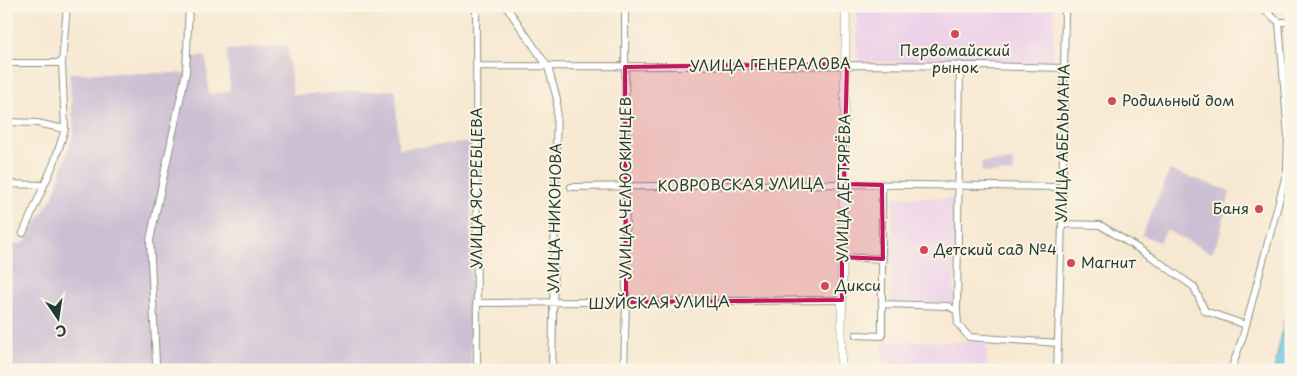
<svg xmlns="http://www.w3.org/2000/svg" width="1297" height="376" font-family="'Playpen Sans',sans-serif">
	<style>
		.built { fill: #edd1e9 }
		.industrial { fill: #ccbfd4 }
		.water { fill: #6ac4e8; stroke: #44808e }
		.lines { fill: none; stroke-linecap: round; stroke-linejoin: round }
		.minor-casing { stroke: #8b9282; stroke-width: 8 }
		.major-casing { stroke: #8b9282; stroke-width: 9 }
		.minor { stroke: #fff; stroke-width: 6 }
		.major { stroke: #fff; stroke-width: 8 }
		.marked { fill: #c2185b; fill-opacity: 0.2; stroke: #c2185b; stroke-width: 4; stroke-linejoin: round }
		.poi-dot { fill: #d1495b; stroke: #fcf5e5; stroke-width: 2 }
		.labels { text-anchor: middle; stroke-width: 4; stroke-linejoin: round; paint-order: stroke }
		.poi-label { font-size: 15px; fill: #1f3d34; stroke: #fcf5e5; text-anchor: start }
		.street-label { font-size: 15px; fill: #1f3d34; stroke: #fcf5e5 }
	</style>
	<rect width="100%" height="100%" fill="#fcf5e5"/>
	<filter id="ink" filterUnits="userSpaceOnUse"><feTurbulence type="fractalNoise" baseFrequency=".02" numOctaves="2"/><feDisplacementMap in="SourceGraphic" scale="10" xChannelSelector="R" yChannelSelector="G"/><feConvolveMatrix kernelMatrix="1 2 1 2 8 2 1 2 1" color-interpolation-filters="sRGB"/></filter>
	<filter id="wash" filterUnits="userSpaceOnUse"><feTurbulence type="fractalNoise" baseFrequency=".0096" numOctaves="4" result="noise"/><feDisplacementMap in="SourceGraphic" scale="20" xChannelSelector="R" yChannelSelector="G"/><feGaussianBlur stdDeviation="1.12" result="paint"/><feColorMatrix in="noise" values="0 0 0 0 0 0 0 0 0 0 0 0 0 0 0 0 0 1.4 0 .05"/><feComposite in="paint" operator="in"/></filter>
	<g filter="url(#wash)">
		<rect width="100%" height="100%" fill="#f7e8d1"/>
		<path class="built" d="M857,6H1054L1053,65L857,62Z
			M894,197L956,198L954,303L891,302Z
			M883,341L987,342V370H883Z"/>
		<path class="industrial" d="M287,45L293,95L396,90L398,149L471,142V370H6V246L24,243L52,198L74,133L69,73H191V57L206,56L209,94L230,91L227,50Z
			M1013,161V172L982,173L981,162Z
			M1170,170L1230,191L1220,235L1212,253L1166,230L1160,242L1142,235Z"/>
		<path class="water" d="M1291,288V370H1274Z"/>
	</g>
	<g filter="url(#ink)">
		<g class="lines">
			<g class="minor-casing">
				<path id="minor" d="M476,6L477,370
					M506,6L548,67L557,99L552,370
					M1259,6L1279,22
					M6,63H62
					M477,66C673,68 868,62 1063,68
					M6,122L37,123L65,129
					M6,184L44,185
					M571,187L844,184L1061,187
					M1062,224L1100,225L1152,257L1194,287L1205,311L1246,325
					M23,233L54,163L65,129L62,63L67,6
					M842,257L883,259
					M476,303L842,300
					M884,304L948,306L957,311L958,324L969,337L1058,343
					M957,311L960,65
					M856,335L882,336V185
					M156,362L150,240L186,72L189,6
					M624,370L626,302L625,6
					M1057,370L1062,224L1065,6
					M1231,370L1243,336L1287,171L1288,136L1279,22H1291"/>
			</g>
			<g class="major-casing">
				<path id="major" d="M841,370L846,6"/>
			</g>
			<use href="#minor" class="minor"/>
			<use href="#major" class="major"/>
		</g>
	</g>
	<path class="marked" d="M847,64L844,184L882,185L883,259L842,257V300L626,302L625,67Z"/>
	<g class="poi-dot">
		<circle cx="955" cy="34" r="5"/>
		<circle cx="1112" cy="101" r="5"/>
		<circle cx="1259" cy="209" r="5"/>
		<circle cx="924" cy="250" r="5"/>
		<circle cx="1071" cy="263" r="5"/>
		<circle cx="825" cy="286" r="5"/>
	</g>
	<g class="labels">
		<g class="poi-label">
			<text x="955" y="56" text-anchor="middle">Первомайский<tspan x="955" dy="17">рынок</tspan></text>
			<text x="1122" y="106">Родильный дом</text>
			<text x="1249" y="214" text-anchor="end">Баня</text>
			<text x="934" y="255">Детский сад №4</text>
			<text x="1081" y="268">Магнит</text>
			<text x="835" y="291">Дикси</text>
		</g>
		<g class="street-label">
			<text transform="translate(770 65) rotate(-1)" y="5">УЛИЦА ГЕНЕРАЛОВА</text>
			<text transform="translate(1063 143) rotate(-89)" y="5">УЛИЦА АБЕЛЬМАНА</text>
			<text transform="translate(741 185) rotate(-1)" y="5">КОВРОВСКАЯ УЛИЦА</text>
			<text transform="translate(477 188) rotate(-90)" y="5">УЛИЦА ЯСТРЕБЦЕВА</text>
			<text transform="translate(626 188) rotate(-90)" y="5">УЛИЦА ЧЕЛЮСКИНЦЕВ</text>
			<text transform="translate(844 188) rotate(-89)" y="5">УЛИЦА ДЕГТЯРЁВА</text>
			<text transform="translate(555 218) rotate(-89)" y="5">УЛИЦА НИКОНОВА</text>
			<text transform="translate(659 303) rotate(-1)" y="5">ШУЙСКАЯ УЛИЦА</text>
		</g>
	</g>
	<rect width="1297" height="376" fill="none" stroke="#fcf5e5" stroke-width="25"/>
	<g transform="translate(58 318) rotate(167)" stroke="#fcf5e5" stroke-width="4" paint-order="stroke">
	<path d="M0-4L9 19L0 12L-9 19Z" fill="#1f3d34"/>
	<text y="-8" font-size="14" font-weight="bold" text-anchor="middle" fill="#1f3d34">С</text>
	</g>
</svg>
